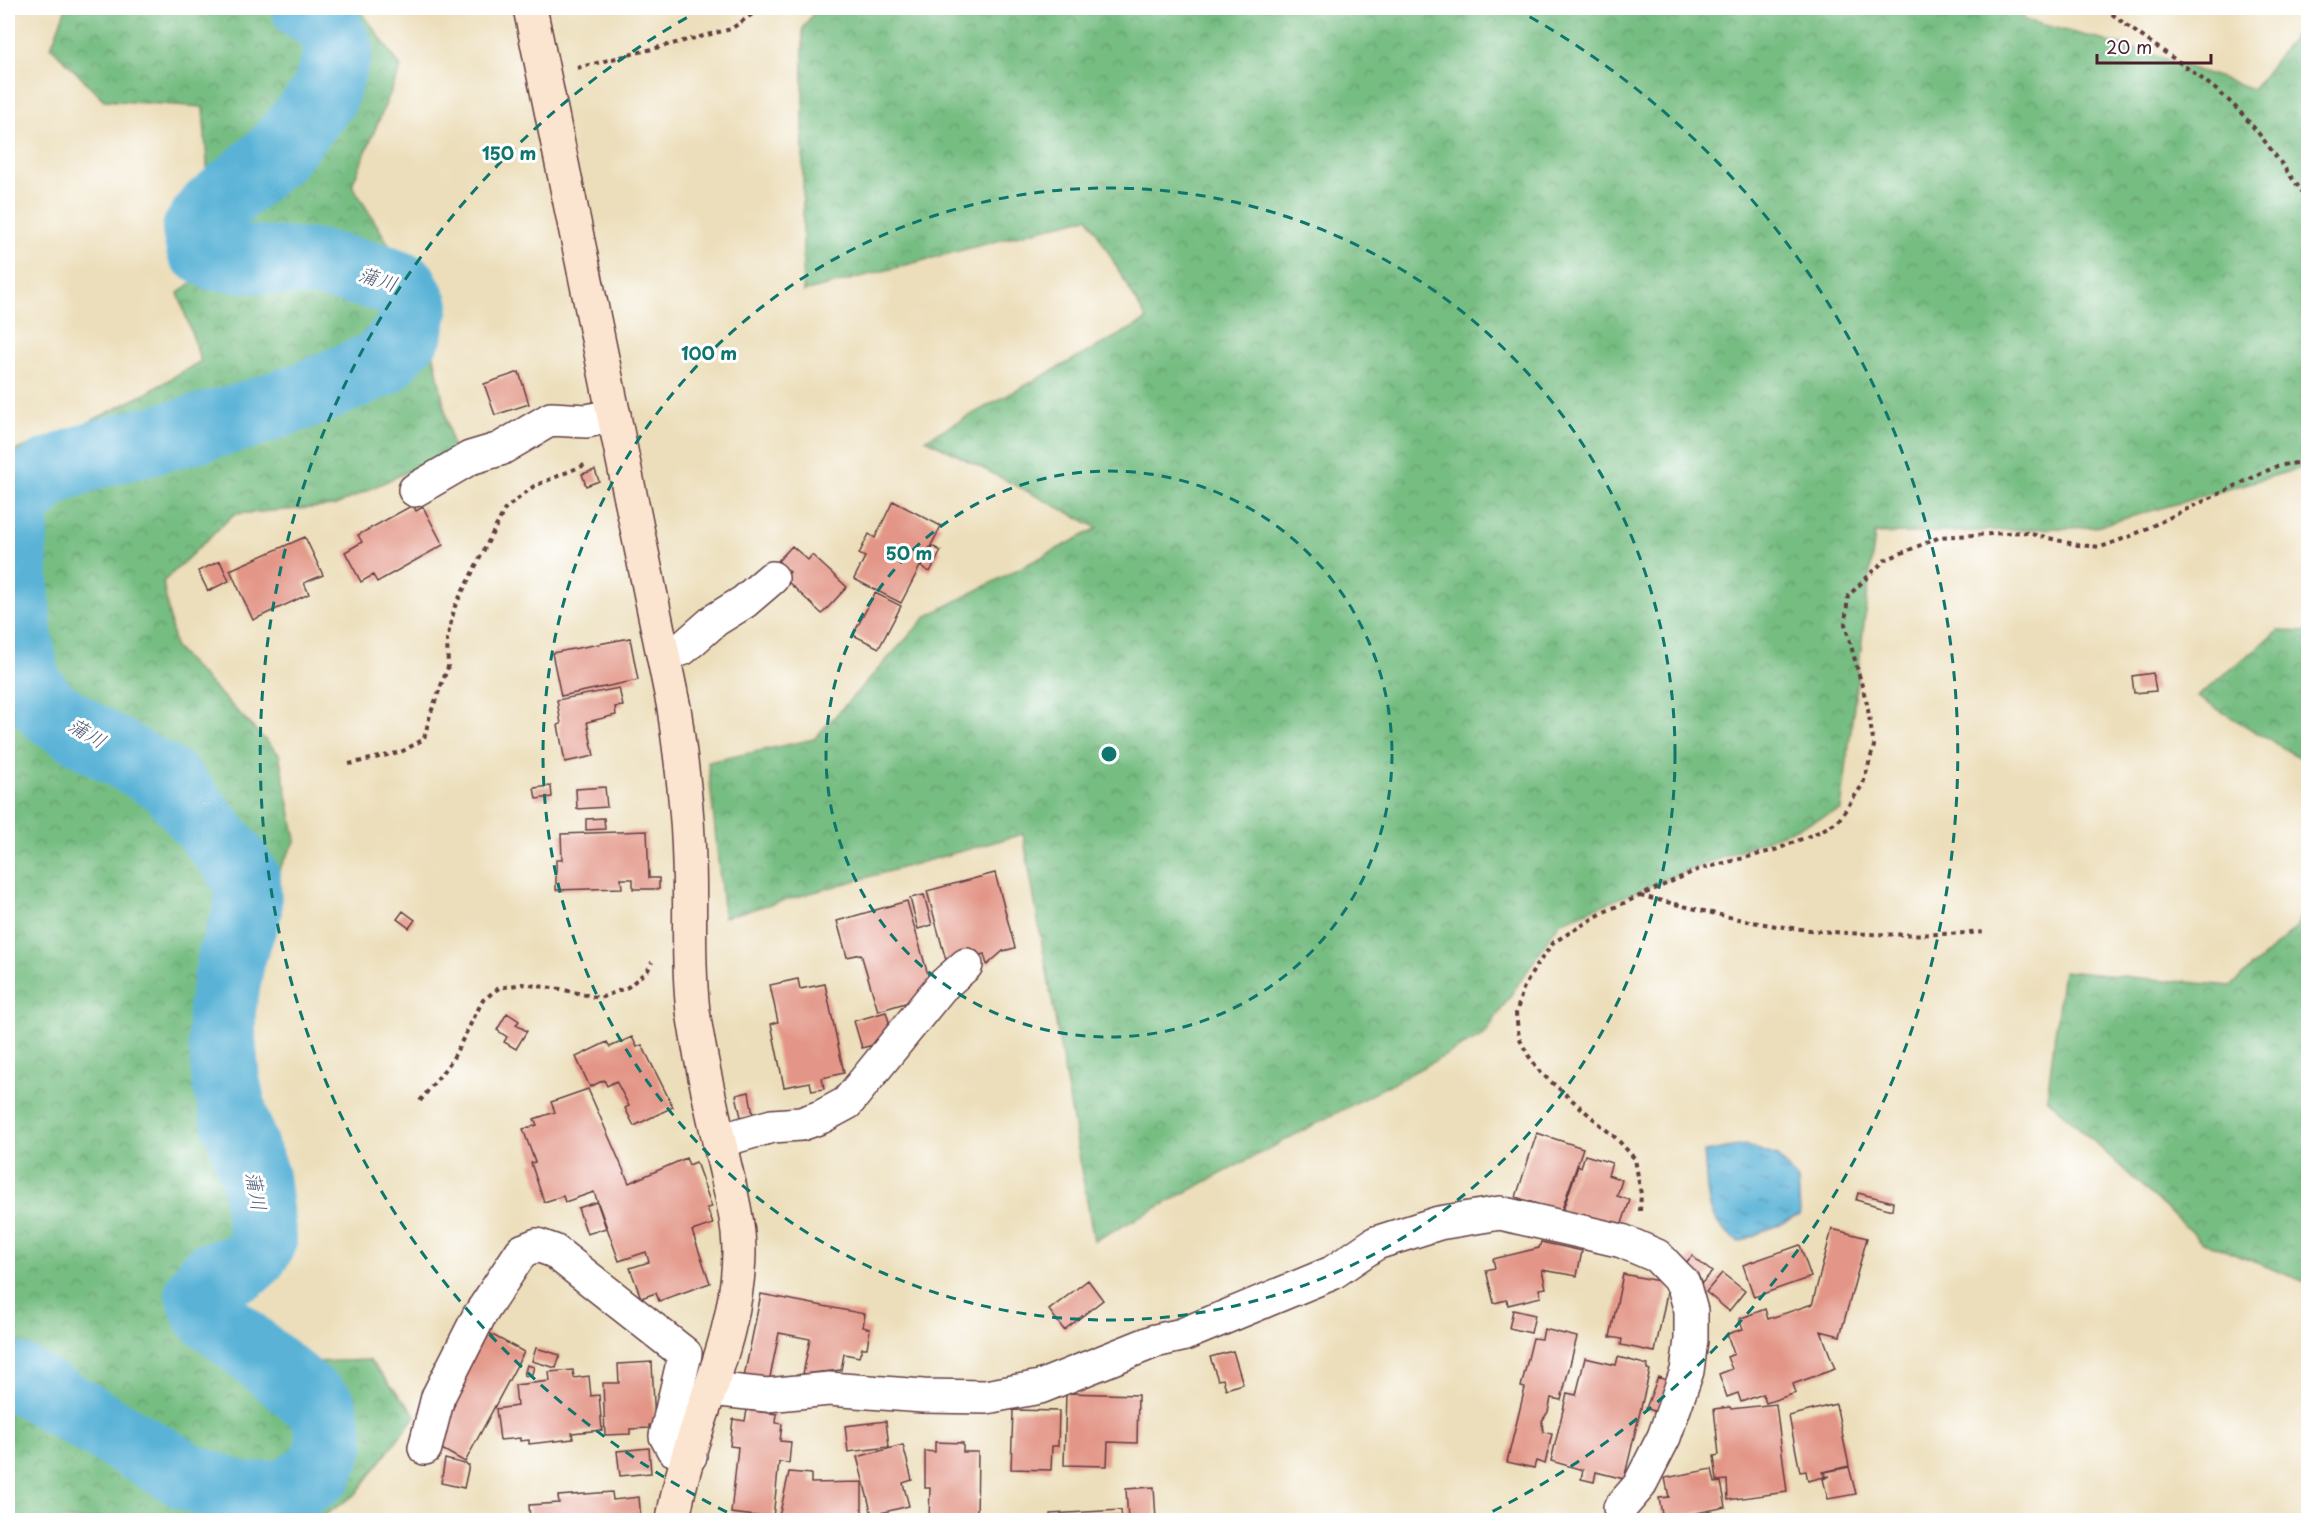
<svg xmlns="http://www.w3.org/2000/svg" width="2316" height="1528" font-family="'Playpen Sans','Klee One',sans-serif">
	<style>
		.forest { fill: url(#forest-crowns); stroke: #606e56; stroke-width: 1.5 }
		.water { fill: url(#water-ripples); stroke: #526981; stroke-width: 1.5 }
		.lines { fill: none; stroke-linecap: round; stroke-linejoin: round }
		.river { stroke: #5ab3d7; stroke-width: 68 }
		.building { fill: #e39687 }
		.street-casing { stroke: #623c40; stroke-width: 36 }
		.secondary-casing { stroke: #623c40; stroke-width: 36 }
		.path { stroke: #623c40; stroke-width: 4; stroke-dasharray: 4.5 4.5; stroke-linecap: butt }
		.street { stroke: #fff; stroke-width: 33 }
		.secondary { stroke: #fce5d0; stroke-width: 33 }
		.ring { fill: none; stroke: #0f766e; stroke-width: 3; stroke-dasharray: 10 8 }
		.labels { text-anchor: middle; stroke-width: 6; stroke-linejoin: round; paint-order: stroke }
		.water-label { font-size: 20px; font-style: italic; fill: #505a70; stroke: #fff }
		.centre { fill: #0f766e; stroke: #fff; stroke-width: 3 }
		.ring-label { font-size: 18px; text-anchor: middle; font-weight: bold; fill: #0f766e; stroke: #fff; stroke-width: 6; stroke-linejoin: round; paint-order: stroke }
	</style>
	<defs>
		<pattern id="forest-crowns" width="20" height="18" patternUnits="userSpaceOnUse" patternTransform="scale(1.5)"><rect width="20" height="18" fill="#76bd82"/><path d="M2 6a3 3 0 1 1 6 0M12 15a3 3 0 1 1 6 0" fill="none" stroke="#63996b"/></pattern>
		<pattern id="water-ripples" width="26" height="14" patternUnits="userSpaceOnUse" patternTransform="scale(1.5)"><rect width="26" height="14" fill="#5ab3d7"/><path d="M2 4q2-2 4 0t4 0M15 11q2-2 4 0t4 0" fill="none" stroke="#4c91af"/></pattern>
	</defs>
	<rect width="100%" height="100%" fill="#fff"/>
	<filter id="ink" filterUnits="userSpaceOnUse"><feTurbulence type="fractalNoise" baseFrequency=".0167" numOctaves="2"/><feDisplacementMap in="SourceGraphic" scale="12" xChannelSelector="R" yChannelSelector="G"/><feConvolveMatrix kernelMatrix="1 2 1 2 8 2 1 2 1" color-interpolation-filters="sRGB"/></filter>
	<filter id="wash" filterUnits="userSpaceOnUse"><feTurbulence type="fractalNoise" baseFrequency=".008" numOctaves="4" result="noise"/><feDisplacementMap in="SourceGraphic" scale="24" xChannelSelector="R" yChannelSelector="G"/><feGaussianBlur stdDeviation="1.35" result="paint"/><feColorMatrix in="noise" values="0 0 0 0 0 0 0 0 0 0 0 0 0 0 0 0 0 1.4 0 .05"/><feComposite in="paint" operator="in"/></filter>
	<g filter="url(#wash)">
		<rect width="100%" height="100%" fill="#ecdeba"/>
		<path class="forest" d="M66,8H359L401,67L352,185L393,251L429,331L453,450L334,506L234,514L163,582L175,648L279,754L296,840L236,944L254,1060L270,1207L199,1316L280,1363L369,1360L416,1415L356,1494L317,1520H8V453L77,428L145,394L201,361L178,293L222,261L208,176L203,107L104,100L51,47Z
			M817,8H2020L2025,20L2132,48L2253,89L2308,18V466L2095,527L1875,534L1841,810L1560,922L1484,1035L1094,1241L1023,834L724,917L708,762L814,739L927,616L1098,528L926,439L1147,320L1088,217L803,292V28Z
			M2278,631L2308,632V772L2305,761L2197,697Z
			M2308,897V1283L2201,1241L2047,1098L2063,971L2231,986L2296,928Z"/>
		<path class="water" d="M1744,1145L1777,1156L1798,1180L1800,1215L1739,1242C1702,1221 1708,1189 1704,1152Z"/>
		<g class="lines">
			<path class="river" d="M8,1376L17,1377L189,1477L245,1498L289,1492L320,1471L331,1442L324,1409L206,1312L199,1292L210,1276L242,1267L253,1257L263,1241L255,1177L235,1120L226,1081L222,1039V1008L232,956L248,910L247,880L232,857L170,782L77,729L48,710L27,684L18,633L13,550L15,515L19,501L47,473L94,455L242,417L314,392L381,363L409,332L415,307L405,287L386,279L318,263L216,257L200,248L196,230L208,212L277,153L324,96L339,49L324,18L305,8"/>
		</g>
		<g id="blocks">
			<path class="building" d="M519,372L529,404L495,415L484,384Z
				M595,470L599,481L586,486L582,474Z
				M893,501L941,526L901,603L854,579L865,557L859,554L869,534L875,538Z
				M413,505L416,511L423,507L443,545L377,582L373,575L361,582L345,552L362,542L358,535Z
				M305,537L323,575L304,583L309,594L253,620L230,570Z
				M792,546L808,560L812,555L847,587L822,614L784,578L790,572L778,561Z
				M932,546L941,551L930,572L921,567Z
				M220,561L229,581L208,591L198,571Z
				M875,593L901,606L879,648L853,635Z
				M630,638L638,680L561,696L552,653Z
				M2153,673L2156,691L2134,693L2132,676Z
				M619,688L623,706L615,707L616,715L587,722L594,756L565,762L558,725L561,724L557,700Z
				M551,786L552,797L536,799L534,788Z
				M605,787L607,807L577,809L576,789Z
				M604,818L605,829L586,830V819Z
				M647,831L649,878H659V889H633V879H621L622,888L556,890V860H562L561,834Z
				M995,873L1015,948L1003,951L987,965L984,954L947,964L927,891Z
				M924,895L932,925L918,929L910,898Z
				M907,901L932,989L922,998L878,1011L861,954L847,957L837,921Z
				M403,911L415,920L409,928L397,919Z
				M798,979L800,989L825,984L844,1073L822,1078L824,1089L812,1091L810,1082L784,1087L771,1024L778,1022L770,985Z
				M886,1012L894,1039L862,1048L854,1021Z
				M507,1013L519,1021L516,1025L527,1031L516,1049L504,1042L507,1037L497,1030Z
				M632,1037L637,1047L642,1045L673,1107L634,1126L625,1108L629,1106L616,1081L607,1086L604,1080L590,1087L576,1057L607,1042L610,1047Z
				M588,1089L629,1183L686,1158L689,1165L696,1162L712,1207L707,1208L713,1224L692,1231L710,1283L659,1301L656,1293L641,1298L630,1268L649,1262L646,1252L619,1261L594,1192L565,1202L563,1196L544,1202L531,1163L535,1162L523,1129L537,1125L534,1119L555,1112L551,1102Z
				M749,1092L753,1115L741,1117L736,1095Z
				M1537,1133L1583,1148L1561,1212L1516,1197Z
				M1585,1155L1612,1163L1608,1175L1622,1180L1617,1196L1630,1200L1619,1232L1562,1213L1578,1166L1581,1167Z
				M1858,1193L1893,1202L1892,1210L1856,1200Z
				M597,1202L606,1228L587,1234L578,1208Z
				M1832,1229L1867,1238L1840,1336L1821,1331L1835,1369L1793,1384L1796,1393L1766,1403L1763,1394L1741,1402L1738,1393L1727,1397L1719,1374L1732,1369L1727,1357L1734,1354L1727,1334L1743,1329L1739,1319L1765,1309L1768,1319L1812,1304V1305Z
				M1541,1242L1582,1251L1577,1276L1542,1270L1546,1288L1539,1289L1541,1297L1508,1305L1507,1300L1494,1303L1486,1270L1495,1268L1493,1259L1539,1248Z
				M1800,1245L1811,1277L1754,1297L1743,1265Z
				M1692,1256L1712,1272L1702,1283L1682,1267Z
				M1722,1273L1745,1291L1729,1311L1706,1292Z
				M1623,1274L1669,1283L1655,1352L1621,1345L1622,1339L1610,1337Z
				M1088,1280L1103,1300L1064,1330L1049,1310Z
				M761,1294L865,1314L863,1327L870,1329L867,1348H862L859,1357L844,1354L841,1370L803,1374L810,1339L779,1333L769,1382L744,1377Z
				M1513,1310L1535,1315L1531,1333L1509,1328Z
				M1544,1329L1577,1337L1561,1400L1551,1398L1548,1412L1542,1421L1543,1432L1552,1434L1545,1464L1536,1461L1534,1468L1507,1462L1525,1388L1521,1387L1533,1338L1542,1339Z
				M485,1331L524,1352L465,1462L440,1448L436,1440L455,1404L441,1397Z
				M536,1348L560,1355L556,1368L532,1361Z
				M1233,1351L1243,1384L1226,1389L1223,1379L1218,1380L1210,1357Z
				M1618,1357L1648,1365L1647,1369L1650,1370L1624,1479L1596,1472L1594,1482L1581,1479L1583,1470L1551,1461L1567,1393L1576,1395L1585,1358L1616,1365Z
				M652,1362L655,1425H649V1428L630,1429V1434L605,1435L603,1383H619L618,1364Z
				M527,1365L534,1367L531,1377L524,1375Z
				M573,1370L574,1378L589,1376L591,1396L599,1395L602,1430L572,1433L573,1439L529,1444V1440L520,1441V1438L500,1440L496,1409L517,1406L515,1385L550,1381L549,1372Z
				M1658,1377L1676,1384L1664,1415L1646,1408Z
				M1066,1393L1138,1395L1137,1443L1108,1442L1107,1466L1064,1465Z
				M1776,1404L1787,1492L1728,1500L1727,1480L1717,1481L1714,1456L1719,1455L1714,1409L1730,1407L1731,1409Z
				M1836,1404L1849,1466L1823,1472L1824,1477L1808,1481L1806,1471L1800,1472L1789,1416Z
				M747,1410L777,1414L776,1423L782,1424L780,1441L791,1442L789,1463L779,1462L773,1518L731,1513L738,1447L730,1446L733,1419L745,1421Z
				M1013,1410L1059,1411L1058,1446H1052L1051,1470L1011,1469Z
				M886,1421L889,1447L848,1452L845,1426Z
				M935,1442L963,1443V1452H978L977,1520H929L930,1488H925V1451L935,1452Z
				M903,1445L912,1480L903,1483L909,1506L872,1515L857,1457Z
				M649,1448L651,1473L620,1476L617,1451Z
				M445,1459L469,1465L464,1488L441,1483Z
				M1849,1467L1856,1494L1828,1499L1823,1479L1830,1476L1826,1477L1825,1472Z
				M1712,1469L1715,1483L1721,1482L1726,1507L1663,1520L1659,1498L1669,1497L1665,1478Z
				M789,1472L811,1474V1483L862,1482V1520H794L779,1517Z
				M1154,1487L1156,1520H1128L1126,1489Z
				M612,1492L613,1500L639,1497L641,1520H530L529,1505L559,1503L558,1496Z
				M1121,1510L1122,1520H1050V1514Z"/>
		</g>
	</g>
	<g filter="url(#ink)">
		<use href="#blocks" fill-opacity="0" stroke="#623c40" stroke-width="1.5"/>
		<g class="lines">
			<g class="street-casing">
				<path id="street" d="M415,490L470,458L500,449L551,419L587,421L614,415
					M663,653L682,649L715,620L744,602L772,578
					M719,1141L772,1126L801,1124L821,1117L847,1103L941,987L966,965
					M711,1389L767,1395L829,1389L923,1396L986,1397L1040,1387L1155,1341L1182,1335L1332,1273L1376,1243L1439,1223L1500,1213L1622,1241L1657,1256L1683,1283L1691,1311V1340L1687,1371L1664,1437L1639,1486L1620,1508
					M425,1448L438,1397L479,1316L522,1251L537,1245L554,1251L685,1354L666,1436L673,1449L690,1456"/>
			</g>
			<g class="secondary-casing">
				<path id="secondary" d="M530,8L674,708C681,759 688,810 689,862C691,912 687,961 693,1011C700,1061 712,1109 723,1158C730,1189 739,1221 739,1252C738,1347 687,1429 673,1520"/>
			</g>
			<path class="path" d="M2105,8C2141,39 2183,62 2220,93C2255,122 2280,164 2308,199
				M577,68L731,29L761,8
				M349,764L401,752L424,739L430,715L448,667L447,639L455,606L505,509L534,486L587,464
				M1640,896C1688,906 1736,921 1784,927C1852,936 1918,936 1987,932
				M420,1101L452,1060L483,1000L499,988L522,984L560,989L600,998L628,987L648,970L652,962
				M1640,1211L1641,1194L1635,1159L1618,1140L1541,1073L1528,1055L1519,1038L1516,1014L1523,989L1536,966L1554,942L1604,912L1697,870L1775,850L1821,831L1838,821L1863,784L1874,746L1867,704L1845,624L1848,596L1885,560L1940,537L2023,532L2078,545L2101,547L2131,536L2277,466L2308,461"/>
			<use href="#street" class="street"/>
			<use href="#secondary" class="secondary"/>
		</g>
	</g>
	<g class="ring">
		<circle cx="1109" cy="754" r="283"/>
		<circle cx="1109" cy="754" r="566"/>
		<path d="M743 1520A849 849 0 0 1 704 8M1514 8A849 849 0 0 1 1475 1520"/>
	</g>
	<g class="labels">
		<g class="water-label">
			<text transform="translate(378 279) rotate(18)" y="7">蒲川</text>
			<text transform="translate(87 733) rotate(31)" y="7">蒲川</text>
			<text transform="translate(256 1191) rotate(80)" y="7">蒲川</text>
		</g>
	</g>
	<circle cx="1109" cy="754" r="9" class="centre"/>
	<g class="ring-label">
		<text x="509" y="160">150 m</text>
		<text x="709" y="360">100 m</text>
		<text x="909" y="560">50 m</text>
	</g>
	<rect width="2316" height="1528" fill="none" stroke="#fff" stroke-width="30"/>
	<path d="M2097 54v9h114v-9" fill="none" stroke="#4a1f2b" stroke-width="3"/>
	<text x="2106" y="54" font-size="18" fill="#4a1f2b" stroke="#ffffff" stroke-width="4.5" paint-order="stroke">20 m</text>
</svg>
